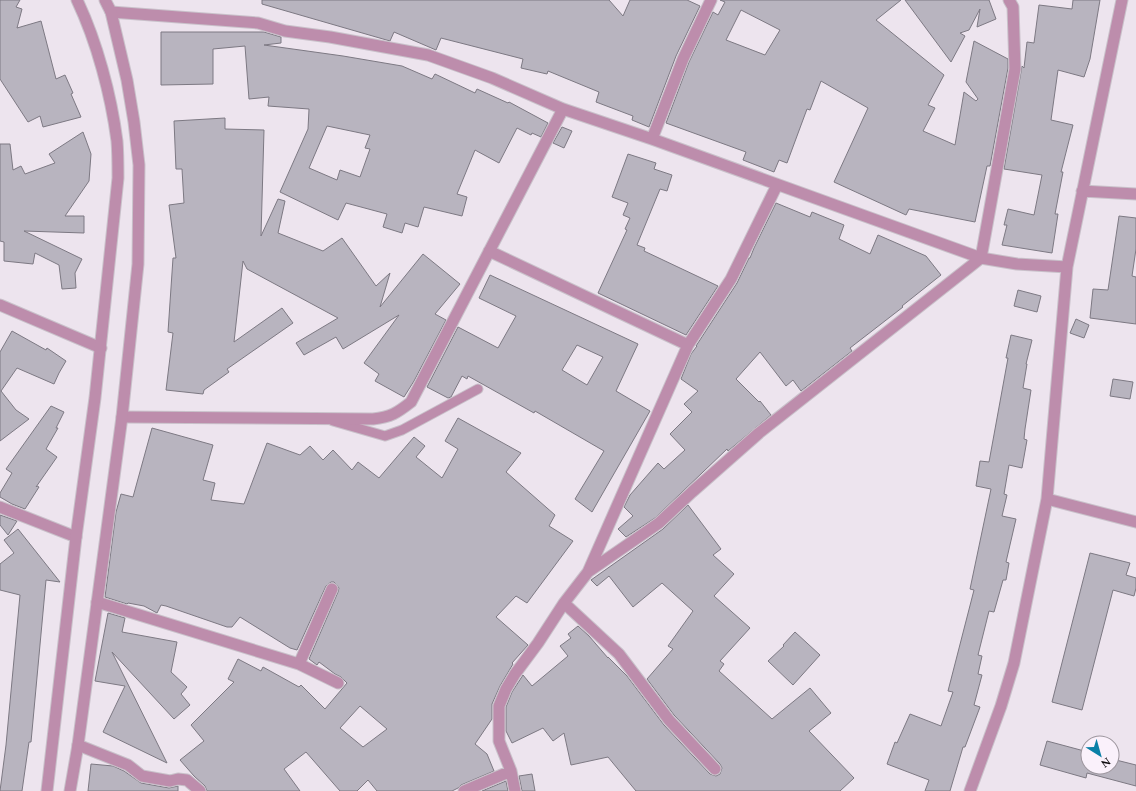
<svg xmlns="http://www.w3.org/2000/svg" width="1136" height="791" font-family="Spectral,serif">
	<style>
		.building { fill: #b8b4bf; stroke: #7d7983; fill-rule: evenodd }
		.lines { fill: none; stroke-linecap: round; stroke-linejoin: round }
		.service-casing { stroke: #c9c1ca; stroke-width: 11 }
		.minor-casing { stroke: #c9c1ca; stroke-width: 13 }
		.tertiary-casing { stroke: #c9c1ca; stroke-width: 13 }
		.service { stroke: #bd8dac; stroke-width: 9 }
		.minor { stroke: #bd8dac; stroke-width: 11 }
		.tertiary { stroke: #bd8dac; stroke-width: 11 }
	</style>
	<rect width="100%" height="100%" fill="#ede4ee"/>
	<path class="building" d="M0,0H20L16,7L22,9L17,28L41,21L56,79L65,75L73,93L71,94L81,117L43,127L40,116L28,122L0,79Z
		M262,0H609L623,16L630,0H687L700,6L676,56L649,127L632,120L633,116L596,102L599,92L548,71L547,74L521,68L523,59L441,38L436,50L394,32L390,41L262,4Z
		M720,0H901L876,20L944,75L928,105L935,108L923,131L955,145L964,92L976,101L978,99L966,82L974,41L1008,59V68L990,166H987L975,222L909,209L906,215L834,182L868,108L821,81L810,110L807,109L787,163L779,160L774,172L743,160L746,152L666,123L689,62L713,12L718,15L725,2ZM741,10L780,30L765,55L726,40Z
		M905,0H989L996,19L977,27L980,9L969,30L960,33L965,36L951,62Z
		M1073,0H1100L1090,59L1084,77L1058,70L1051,120L1073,125L1061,172H1063L1055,214H1058L1052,253L1002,245L1007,225H1004L1008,209L1034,215L1042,175L1004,169L1022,66L1024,68L1027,42L1034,43L1039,5L1072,9Z
		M161,32H264L281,37V43L264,45L343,56L402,66L432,79L435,74L475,93L477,89L508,103L509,102L548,123L541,137L532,133L531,135L517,128L499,163L475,150L457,194L467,197L462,216L424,207L418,227L405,223L402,233L383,227L387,214L346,203L338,220L280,192L308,129L309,109L268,106L269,97L249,99L245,46L213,49V84L161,85ZM327,126L370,135L365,148L370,149L360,177L340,170L337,180L309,168Z
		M225,118V129L264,130L261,236L278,199L285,201L278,233L323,251L342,238L376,286L390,273L380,307L423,254L460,284L435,314L446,320L414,381L404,397L375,381L379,374L364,363L399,315L343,349L336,337L304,355L296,343L338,318L247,269L243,261L234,342L282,308L293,323L227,369L229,372L204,390L203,394L166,390L173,333L168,332L173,258H176L169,205L184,203L182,169H176L174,121Z
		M562,127L572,131L564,148L553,143Z
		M83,132L91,154L89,181L65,216H84V233L24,231L82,259L75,273L76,288L62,289L59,265L35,253L33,264L4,261V242L0,241V144H10L13,170L21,166L25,174L55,163L49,154Z
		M628,154L656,163L654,169L672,175L667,191L660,189L637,245L645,248L644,251L718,286L686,335L598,293L627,230L625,229L630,218L623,215L628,203L612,197Z
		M776,203L810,217L812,212L844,225L839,239L870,254L878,235L926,256L941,275L902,306L903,307L850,348L852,351L801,391L793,380L786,386L760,352L736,379L759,402L760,401L771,415L728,451L727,449L655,518L626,537L618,529L633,516L624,507L630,495L658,463L664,469L685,450L670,434L692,412L684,404L698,391L681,379L691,354L697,346H696L737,283L749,258H750L754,248Z
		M1119,216L1136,218V249L1132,276L1136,277V324L1090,318L1093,289L1108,290Z
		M490,275L638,344L616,391L650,411L592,512L575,499L604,451L535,411L534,413L468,376L467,379L462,376L451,397L448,398L427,387L458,327L498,348L516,316L479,298ZM577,345L603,357L587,385L562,370Z
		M1018,290L1041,296L1037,312L1014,306Z
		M1076,319L1089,325L1084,338L1070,333Z
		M12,331L46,350L47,348L66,361L59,373L54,384L17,368L1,391L16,410L29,419L0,441V352Z
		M1011,335L1032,340L1026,364H1027L1023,388L1031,390L1025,429L1024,439L1027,440L1022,468L1009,465L1004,494L1007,495L1002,516L1016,519L1006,562L1009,563L1006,580H1003L994,612L989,611L978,655L982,656L978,674L982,675L974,705L980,707L965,747H963L950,791H925L929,780L887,764L895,742L897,743L910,714L941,726L953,692L948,691L974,590L970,589L991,489L976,486L980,461L989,462L1008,358H1006Z
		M1113,379L1133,382L1130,399L1110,396Z
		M51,406L64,412L56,428H58L46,449L57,457L36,487L37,486L39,487L25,509L12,504L0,497V493L12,473L6,469Z
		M458,418L521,453L506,472L555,515L549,526L573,541L527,603L516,596L496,617L528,645L512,663L513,664L500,686L492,704V719L475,744L487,754L494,771L461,785L458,788L452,791H377L368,780L357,791H340L306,752L284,769L300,791H207L205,786L194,776L180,760L204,741L191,725L234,682L228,679L238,659L261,671L263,667L299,687L301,685L325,709L347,683L341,677L335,674L319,662L317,665L309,659L338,592L339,588L334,582H331L326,586L297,650L290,648L240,617L232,627H227L166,606L161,605L157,613L144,606L128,603L127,604L105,597L116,512L121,494L133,497L152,428L213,445L203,480L215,483L211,500L244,504L267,443L300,455L310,446L323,460L333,450L352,470L358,462L379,478L414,437L425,446L416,457L442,478L458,449L445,441ZM360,706L387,729L363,747L340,728Z
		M688,505L721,549L713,555L734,574L714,596L750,628L720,661L724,664L719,671L772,719L810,688L831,713L809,731L854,778L840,791H636L608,757L571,765L564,733L553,741L543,728L512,743L506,731V707L512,692L523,675L532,686L568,656L560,646L571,638L568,634L578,626L589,636L608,658V657L627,676L664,725L710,774L716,776L720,774L722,768L720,764L674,715L647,679L673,649L668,646L693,611L662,583L633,607L609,576L597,586L591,580L663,529Z
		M0,515L17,521L8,535L0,525Z
		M18,529L60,582L46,580L31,742H29L22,791H0L6,745L20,595L0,590V564L14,553L4,540Z
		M1090,553L1130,563L1126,575L1136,578V588L1134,596L1113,590L1082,710L1052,702Z
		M108,613L125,618L122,632L177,642L171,672L187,687L181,694L190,705L174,719L112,652L167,763L103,732L125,686L95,681Z
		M795,632L820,655L793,685L768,661L784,646L783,645Z
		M1047,741L1088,752V767H1112V759L1136,765V786L1087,773L1086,778L1040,765Z
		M91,764L113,766L124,771L141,783L169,788L178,786V791H88Z
		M532,774L535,791H522L519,776Z
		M506,781L508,791H482Z"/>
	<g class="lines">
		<g class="service-casing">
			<path id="service" d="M333,421L385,436L402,430L478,389"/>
		</g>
		<g class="minor-casing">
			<path id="minor" d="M111,12L258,23L285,31L330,37L428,55L492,78L563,109L652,139L981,258L1017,264L1067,267
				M652,139L683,59L711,0
				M1082,191L1136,194
				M489,251L688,345
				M0,305L101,348
				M122,417L373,419C391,417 397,413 411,402L563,109
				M1047,499L1136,522
				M0,507L76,537
				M588,572L659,523L692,492L759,433L981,258L1015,69L1013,7L1009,0
				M97,602L299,664L338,683
				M564,603L619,654L669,720L715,769
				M299,664L332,589
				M78,745L128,765L142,776L170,781L178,779L187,780L200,791
				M464,791L511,771
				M515,791L511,771L499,741V706L506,689L515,674L538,643L564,603L588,572L688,345L731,279L777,185
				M970,791L1001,706L1014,663L1047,499L1067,267L1122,0"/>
		</g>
		<g class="tertiary-casing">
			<path id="tertiary" d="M47,791L76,537L95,398L118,178C118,165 118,153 117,141C111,95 97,42 77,0
				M70,791L78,745L122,417L138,264L139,165L134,122L127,80L111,12L105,0"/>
		</g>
		<use href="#service" class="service"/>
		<use href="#minor" class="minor"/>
		<use href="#tertiary" class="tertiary"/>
	</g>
	<g transform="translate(1100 755) rotate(143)"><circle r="19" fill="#faf1fb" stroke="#9c959d"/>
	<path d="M0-3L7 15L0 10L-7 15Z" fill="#0980a7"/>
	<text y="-6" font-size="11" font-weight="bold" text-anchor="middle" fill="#0f0c0f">N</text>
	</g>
</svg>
